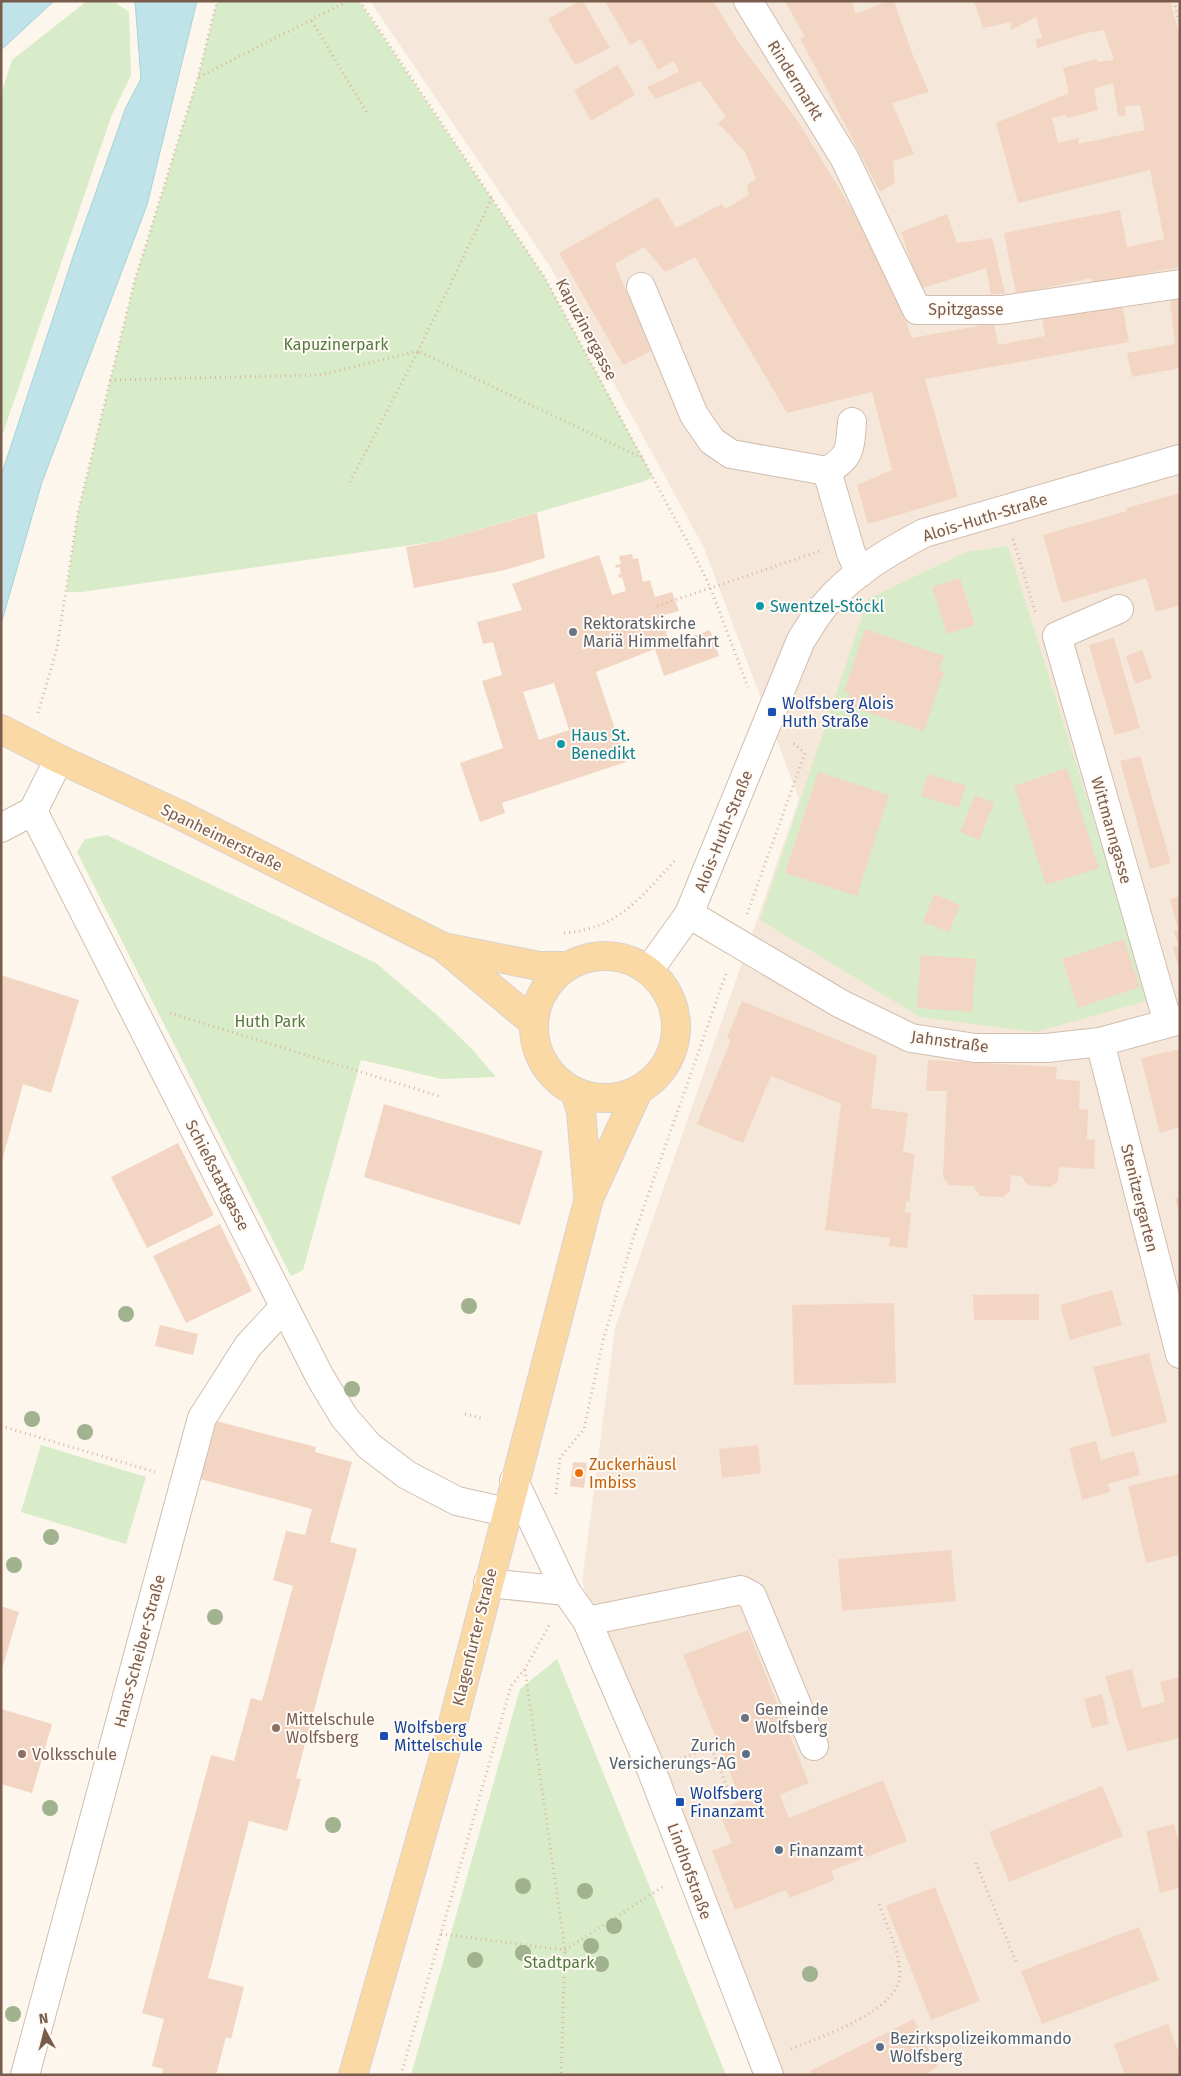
<svg xmlns="http://www.w3.org/2000/svg" width="1181" height="2076" font-family="'Fira Sans',sans-serif">
	<style>
		.residential { fill: #f5e8da }
		.green { fill: #d8ecc9 }
		.water { fill: #bfe3e8; stroke: #a5d3da }
		.building { fill: #f3d5c3; fill-rule: evenodd }
		.lines { fill: none; stroke-linecap: round; stroke-linejoin: round }
		.minor-casing { stroke: #d1beb0; stroke-width: 30 }
		.major-casing { stroke: #dad1cd; stroke-width: 30 }
		.path { stroke: #d9b8a5; stroke-width: 3; stroke-dasharray: 1 4; stroke-linecap: butt }
		.minor { stroke: #fff; stroke-width: 28 }
		.major { stroke: #fbd9a5; stroke-width: 28 }
		.tree { fill: #a0b28e }
		.culture-dot { fill: #0f9aa8; stroke: #fffaf3; stroke-width: 2 }
		.worship-dot { fill: #6b7280; stroke: #fffaf3; stroke-width: 2 }
		.transit-dot { fill: #1a4fb4; stroke: #fffaf3; stroke-width: 2 }
		.food-dot { fill: #e8710a; stroke: #fffaf3; stroke-width: 2 }
		.education-dot { fill: #8d6e63; stroke: #fffaf3; stroke-width: 2 }
		.service-dot { fill: #5c6f8a; stroke: #fffaf3; stroke-width: 2 }
		.labels { text-anchor: middle; stroke-width: 4; stroke-linejoin: round; paint-order: stroke }
		.street-label { font-size: 16px; fill: #7a5c4d; stroke: #fffaf3 }
		.park-label { font-size: 16px; fill: #537a41; stroke: #fffaf3 }
		.culture-label { font-size: 16px; fill: #0d838f; stroke: #fffaf3; text-anchor: start }
		.worship-label { font-size: 16px; fill: #5b616d; stroke: #fffaf3; text-anchor: start }
		.transit-label { font-size: 16px; fill: #164399; stroke: #fffaf3; text-anchor: start }
		.food-label { font-size: 16px; fill: #c56008; stroke: #fffaf3; text-anchor: start }
		.education-label { font-size: 16px; fill: #785e54; stroke: #fffaf3; text-anchor: start }
		.service-label { font-size: 16px; fill: #4e5e75; stroke: #fffaf3; text-anchor: start }
	</style>
	<rect width="100%" height="100%" fill="#fdf6ec"/>
	<path class="residential" d="M370,1H1180V2075H782L701,1896L582,1582L615,1328L799,799L704,548L551,268Z"/>
	<path class="green" d="M87,1H113L129,12L131,75L111,117L1,439V94L12,60Z
		M217,1H359L545,278L653,477L645,481L440,541L82,592H66L78,512L134,283L198,77Z
		M1008,546L1150,1000L1036,1032L920,1017L760,920L868,599L966,552Z
		M107,835L376,963L437,1015L471,1048L496,1077L442,1079L361,1060L303,1270L291,1276L77,852L85,839Z
		M41,1445L146,1477L126,1544L21,1512Z
		M557,1659L726,2075H411L520,1689Z"/>
	<path class="water" d="M1,1H54L1,50Z
		M135,1H197L147,205L42,482L1,624V476L75,251L126,107L141,79Z"/>
	<path class="building" d="M579,1H583L610,48L575,65L548,19Z
		M605,1H713L739,43L799,123L885,263L912,338L994,323L998,345L1045,336L1042,318L1122,303L1129,342L925,379L958,497L868,524L857,485L892,470L872,392L787,413L695,257L665,272L644,247L615,264L651,351L623,365L559,253L658,197L676,228L722,204L725,209L749,195L747,185L756,179L745,152L718,123L726,117L700,81L656,99L647,87L679,72L674,61L658,70L641,39L630,45Z
		M785,1H851L856,14L887,1H894L912,53L929,92L892,103L914,154L893,161L895,183L880,192L800,38L805,37Z
		M974,1H1170L1180,37V267L1093,284L1092,278L1016,294L1004,233L1120,210L1127,247L1164,239L1150,170L1018,203L996,123L1069,93L1063,68L1097,59V62L1114,60L1104,30L1087,33L1037,48L1036,39L1042,38L1036,17L1011,30V22L983,28ZM1113,83L1118,116H1126L1125,106L1140,105L1145,130L1078,144L1079,138L1058,143L1052,118L1066,115L1067,118L1098,110L1094,89Z
		M618,65L635,95L591,121L574,90Z
		M947,214L957,243L992,238L1005,293L991,295L986,268L920,289L901,232Z
		M1180,290V368L1132,377L1127,353L1175,344L1169,292Z
		M1180,493V605L1156,612L1146,578L1062,603L1043,535L1127,511L1126,508Z
		M537,513L545,558L505,570L414,588L406,547L440,541Z
		M632,554L633,559L638,558L643,582L650,580L655,597L672,592L679,611L660,616L670,643L662,647L710,630L719,656L664,676L655,649L596,672L626,762L502,803L505,813L480,822L460,763L503,748L482,681L502,675L493,642L483,644L477,622L522,610L512,584L599,555L612,595L626,591L622,577L619,578L618,574H621L620,567L616,568L615,565L621,564L619,556ZM554,683L569,730L539,740L523,692Z
		M960,578L975,625L947,634L932,587Z
		M865,629L944,656L939,670L944,672L924,731L845,705L850,693L844,692Z
		M1114,638L1140,728L1115,735L1089,645Z
		M1142,650L1152,678L1135,684L1126,656Z
		M1140,756L1171,863L1150,869L1120,761Z
		M1067,768L1099,868L1046,885L1014,786Z
		M818,772L889,795L857,896L785,873Z
		M928,774L966,786L959,808L921,796Z
		M975,795L994,803L979,840L960,832Z
		M934,894L960,905L949,932L923,922Z
		M1180,896V969L1179,970L1173,947L1178,946L1174,931L1178,930L1170,899Z
		M1124,939L1140,987L1078,1008L1062,959Z
		M921,955L976,959L972,1012L917,1008Z
		M1,975L79,1000L51,1093L23,1084L2,1161Z
		M742,1001L877,1056L871,1108L908,1113L903,1152L915,1154L909,1202L906,1201L905,1212L911,1213L907,1248L889,1246L890,1238L825,1230L841,1104L771,1076L743,1143L697,1124L731,1040L727,1038Z
		M1180,1049V1127L1160,1133L1141,1058Z
		M928,1060L1057,1067L1056,1079L1080,1081L1079,1109L1088,1110L1087,1139L1095,1140L1094,1169L1059,1167L1058,1181L1051,1187L1028,1185L1021,1176L1011,1175L1010,1191L1003,1197L980,1196L973,1186L949,1185L943,1177L947,1091H926Z
		M384,1104L543,1151L520,1225L364,1177Z
		M178,1143L214,1215L147,1248L111,1177Z
		M1180,1197V1214H1179L1175,1198Z
		M220,1224L252,1291L186,1323L153,1256Z
		M1112,1290L1122,1325L1070,1340L1060,1305Z
		M1039,1294V1320H974L973,1295Z
		M894,1303L896,1383L794,1385L792,1305Z
		M160,1325L198,1334L193,1355L155,1346Z
		M1149,1353L1167,1422L1112,1437L1093,1367Z
		M216,1421L316,1447L315,1452L352,1462L330,1542L357,1549L296,1778L301,1779L287,1831L249,1821L208,1978L244,1987L231,2039L226,2037L216,2075H162L163,2069L152,2066L164,2019L142,2013L211,1755L234,1761L251,1698L262,1701L293,1586L273,1580L286,1531L305,1535L312,1509L200,1479Z
		M1096,1441L1101,1460L1134,1451L1140,1475L1108,1484L1110,1492L1082,1500L1069,1448Z
		M758,1445L761,1473L722,1478L719,1449Z
		M573,1462L587,1463L584,1488L570,1486Z
		M1180,1474V1555L1146,1563L1128,1486Z
		M951,1550L956,1601L842,1611L838,1559Z
		M1,1606L19,1612L2,1669H1Z
		M748,1630L809,1783L780,1795L789,1818L883,1780L907,1841L831,1871L835,1880L790,1898L786,1890L735,1910L712,1851L732,1843L718,1810L741,1801L683,1655Z
		M1132,1669L1142,1708L1165,1702L1160,1682L1180,1677V1738L1127,1751L1105,1676Z
		M1102,1694L1109,1724L1092,1728L1084,1699Z
		M1,1709L52,1724L32,1793L1,1784Z
		M1102,1786L1123,1836L1009,1882L989,1832Z
		M1174,1824L1180,1848V1888L1160,1893L1146,1831Z
		M935,1887L980,2001L931,2020L886,1906Z
		M1139,1927L1159,1980L1042,2024L1021,1971Z
		M914,2019L938,2067L923,2075H812L810,2071Z
		M1168,2024L1180,2055V2075H1125L1114,2044Z"/>
	<g class="lines">
		<g class="minor-casing">
			<path id="minor" d="M748,1L845,159L917,310H1002L1180,284
				M641,287L694,415L712,441L731,454L827,471L851,553L860,573
				M827,471C851,457 850,449 852,422
				M1119,609L1057,636L1168,1023
				M59,759L33,811L320,1377L344,1417L369,1446L407,1475L457,1501L506,1512
				M1,828L33,811
				M689,914L841,1004L911,1038L975,1048H1046L1100,1042L1180,1020
				M649,970L689,914L801,640C809,628 816,615 825,605C852,573 888,552 924,533L1180,459
				M1100,1042L1180,1354
				M514,1481L566,1591L587,1621L651,1769L769,2075
				M488,1583L566,1591
				M587,1621L741,1590L752,1596L814,1746
				M25,2075L202,1418L248,1346L284,1307"/>
		</g>
		<g class="major-casing">
			<path id="major" d="M1,729L59,759L176,813L443,947L539,966H567
				M444,948L534,1023
				M534 1027a71 71 0 1 1 142 0a71 71 0 1 1-142 0Z
				M575,1092L581,1111L588,1194
				M353,2075L447,1746L589,1198L638,1091"/>
		</g>
		<path class="path" d="M360,1L545,278L694,554L710,587L748,687
			M1174,1L1180,25
			M312,21L367,113
			M199,77L348,1
			M110,380L321,375L418,351L492,198
			M350,482L418,351L642,458
			M1013,539L1036,614
			M657,606L820,551
			M38,713L57,648L78,512L134,283L198,77L217,1
			M747,914L805,753L793,743
			M564,933C619,929 642,896 677,858
			M170,1013L442,1097
			M465,1414L481,1418
			M1,1426L155,1472
			M556,1494L560,1458L584,1429L603,1340L634,1235L727,971
			M525,1670L565,1950L561,2075
			M680,1759L711,1747L734,1804
			M976,1863L1016,1962
			M441,1934L565,1950L664,1886
			M791,2049C820,2037 900,2011 900,1974C899,1949 886,1924 878,1901
			M401,2075L511,1686L525,1669L551,1622"/>
		<use href="#minor" class="minor"/>
		<use href="#major" class="major"/>
	</g>
	<g class="tree">
		<circle cx="469" cy="1306" r="8"/>
		<circle cx="126" cy="1314" r="8"/>
		<circle cx="352" cy="1389" r="8"/>
		<circle cx="32" cy="1419" r="8"/>
		<circle cx="85" cy="1432" r="8"/>
		<circle cx="51" cy="1537" r="8"/>
		<circle cx="14" cy="1565" r="8"/>
		<circle cx="215" cy="1617" r="8"/>
		<circle cx="50" cy="1808" r="8"/>
		<circle cx="333" cy="1825" r="8"/>
		<circle cx="523" cy="1886" r="8"/>
		<circle cx="585" cy="1891" r="8"/>
		<circle cx="614" cy="1926" r="8"/>
		<circle cx="591" cy="1946" r="8"/>
		<circle cx="523" cy="1953" r="8"/>
		<circle cx="475" cy="1960" r="8"/>
		<circle cx="601" cy="1964" r="8"/>
		<circle cx="810" cy="1974" r="8"/>
		<circle cx="13" cy="2014" r="8"/>
	</g>
	<g class="culture-dot">
		<circle cx="760" cy="606" r="5"/>
		<circle cx="561" cy="744" r="5"/>
	</g>
	<g class="worship-dot">
		<circle cx="573" cy="632" r="5"/>
		<circle cx="745" cy="1718" r="5"/>
	</g>
	<g class="transit-dot">
		<rect x="767" y="707" width="10" height="10" rx="2.5"/>
		<rect x="379" y="1731" width="10" height="10" rx="2.5"/>
		<rect x="675" y="1797" width="10" height="10" rx="2.5"/>
	</g>
	<circle class="food-dot" cx="579" cy="1473" r="5"/>
	<g class="education-dot">
		<circle cx="276" cy="1728" r="5"/>
		<circle cx="22" cy="1754" r="5"/>
	</g>
	<g class="service-dot">
		<circle cx="746" cy="1754" r="5"/>
		<circle cx="779" cy="1850" r="5"/>
		<circle cx="880" cy="2047" r="5"/>
	</g>
	<g class="labels">
		<g class="street-label">
			<text transform="translate(796 80) rotate(58)" y="6">Rindermarkt</text>
			<text x="966" y="315">Spitzgasse</text>
			<text transform="translate(587 329) rotate(62)" y="6">Kapuzinergasse</text>
			<text transform="translate(985 517) rotate(-17)" y="6">Alois-Huth-Straße</text>
			<text transform="translate(1112 830) rotate(74)" y="6">Wittmanngasse</text>
			<text transform="translate(723 831) rotate(-68)" y="6">Alois-Huth-Straße</text>
			<text transform="translate(222 837) rotate(26)" y="6">Spanheimerstraße</text>
			<text transform="translate(950 1041) rotate(8)" y="6">Jahnstraße</text>
			<text transform="translate(218 1175) rotate(63)" y="6">Schießstattgasse</text>
			<text transform="translate(1140 1198) rotate(76)" y="6">Stenitzergarten</text>
			<text transform="translate(474 1637) rotate(-76)" y="6">Klagenfurter Straße</text>
			<text transform="translate(139 1651) rotate(-75)" y="6">Hans-Scheiber-Straße</text>
			<text transform="translate(690 1871) rotate(70)" y="6">Lindhofstraße</text>
		</g>
		<g class="park-label">
			<text x="336" y="350">Kapuzinerpark</text>
			<text x="270" y="1027">Huth Park</text>
			<text x="559" y="1968">Stadtpark</text>
		</g>
		<g class="culture-label">
			<text x="770" y="612">Swentzel-Stöckl</text>
			<text x="571" y="741">Haus St.<tspan x="571" dy="18">Benedikt</tspan></text>
		</g>
		<g class="worship-label">
			<text x="583" y="629">Rektoratskirche<tspan x="583" dy="18">Mariä Himmelfahrt</tspan></text>
			<text x="755" y="1715">Gemeinde<tspan x="755" dy="18">Wolfsberg</tspan></text>
		</g>
		<g class="transit-label">
			<text x="782" y="709">Wolfsberg Alois<tspan x="782" dy="18">Huth Straße</tspan></text>
			<text x="394" y="1733">Wolfsberg<tspan x="394" dy="18">Mittelschule</tspan></text>
			<text x="690" y="1799">Wolfsberg<tspan x="690" dy="18">Finanzamt</tspan></text>
		</g>
		<g class="food-label">
			<text x="589" y="1470">Zuckerhäusl<tspan x="589" dy="18">Imbiss</tspan></text>
		</g>
		<g class="education-label">
			<text x="286" y="1725">Mittelschule<tspan x="286" dy="18">Wolfsberg</tspan></text>
			<text x="32" y="1760">Volksschule</text>
		</g>
		<g class="service-label">
			<text x="736" y="1751" text-anchor="end">Zurich<tspan x="736" dy="18">Versicherungs-AG</tspan></text>
			<text x="789" y="1856">Finanzamt</text>
			<text x="890" y="2044">Bezirkspolizeikommando<tspan x="890" dy="18">Wolfsberg</tspan></text>
		</g>
	</g>
	<rect width="1181" height="2076" fill="none" stroke="#7a5c4d" stroke-width="5"/>
	<g transform="translate(45 2031) rotate(353)" stroke="#fffaf3" stroke-width="4" paint-order="stroke">
	<path d="M0-4L9 19L0 12L-9 19Z" fill="#7a5c4d"/>
	<text y="-8" font-size="14" font-weight="bold" text-anchor="middle" fill="#7a5c4d">N</text>
	</g>
</svg>
